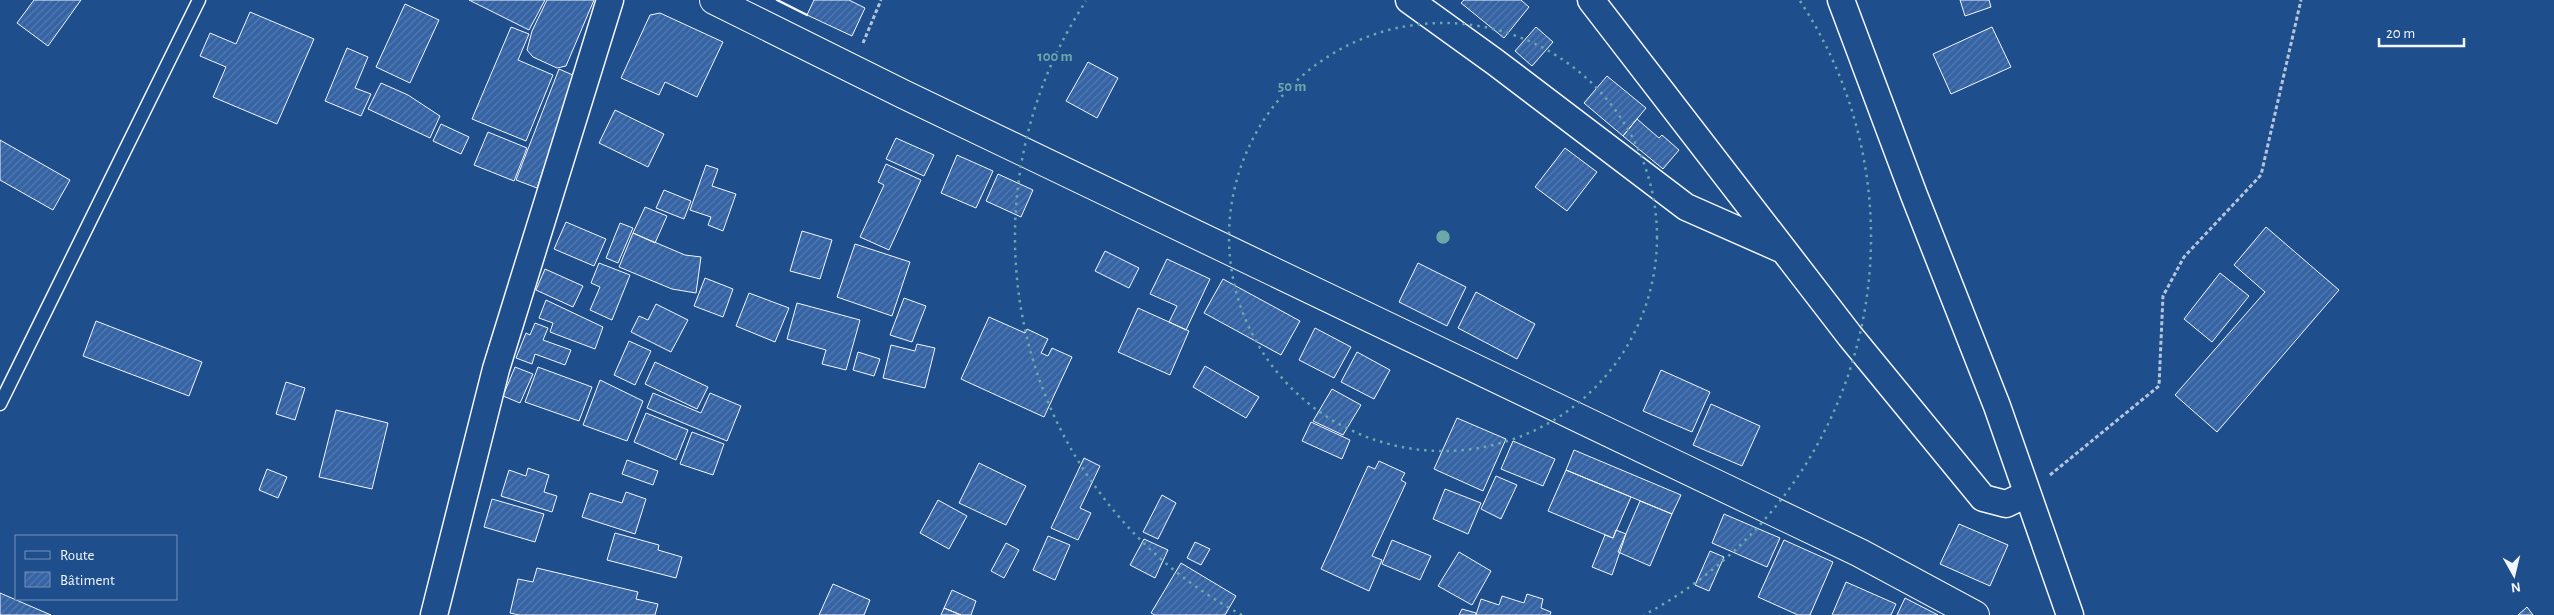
<svg xmlns="http://www.w3.org/2000/svg" width="2554" height="615" font-family="'Alegreya Sans',sans-serif">
	<style>
		.building { fill: url(#building-hatch); stroke: #f2f6ff }
		.lines { fill: none; stroke-linecap: round; stroke-linejoin: round }
		.lane-casing { stroke: #f2f6ff; stroke-width: 15 }
		.street-casing { stroke: #f2f6ff; stroke-width: 29 }
		.primary-casing { stroke: #f2f6ff; stroke-width: 30 }
		.path { stroke: #b3c4dc; stroke-width: 3; stroke-dasharray: 4 2.5; stroke-linecap: butt }
		.lane { stroke: #1f4e8c; stroke-width: 12 }
		.street { stroke: #1f4e8c; stroke-width: 26 }
		.primary { stroke: #1f4e8c; stroke-width: 28 }
		.wall { stroke: #f2f6ff; stroke-width: 2.5 }
		.ring { fill: none; stroke: #6aa9a8; stroke-width: 2.5; stroke-dasharray: 2.5 5 }
		.centre { fill: #6aa9a8; stroke: #1f4e8c; stroke-width: 2.5 }
		.ring-label { font-size: 15px; text-anchor: middle; font-weight: bold; fill: #6aa9a8; stroke: #1f4e8c; stroke-width: 4; stroke-linejoin: round; paint-order: stroke }
	</style>
	<defs>
		<pattern id="building-hatch" width="6" height="6" patternUnits="userSpaceOnUse" patternTransform="scale(1.25)"><rect width="6" height="6" fill="#3563a3"/><path d="M-1 1l2-2M0 6l6-6M5 7l2-2" fill="none" stroke="#537ab1"/></pattern>
	</defs>
	<rect width="100%" height="100%" fill="#1f4e8c"/>
	<path class="building" d="M34,0H81L48,46L17,23Z
		M469,0H545L529,30Z
		M547,0H594L566,66L557,68L533,57L527,50L532,31Z
		M814,0H849L865,8L852,36L807,15Z
		M1464,0H1521L1529,7L1504,38L1461,3Z
		M1960,0H1989L1991,7L1965,16Z
		M405,4L439,20L410,83L376,67Z
		M250,12L314,39L277,124L213,97L226,67L200,56L210,33L236,44Z
		M660,13L723,42L697,97L665,82L659,95L621,78L650,15Z
		M511,27L529,34L518,60L553,75L526,141L472,119Z
		M1536,27L1553,42L1532,66L1515,51Z
		M1992,27L2011,67L1951,94L1933,54Z
		M347,48L368,57L355,88L371,94L361,116L325,101Z
		M1088,62L1118,78L1097,118L1066,101Z
		M559,69L575,76L537,188L516,180Z
		M1607,76L1646,108L1623,136L1584,103Z
		M381,83L408,95L440,116L430,138L368,109Z
		M615,110L664,134L648,167L599,143Z
		M1637,119L1659,138L1662,135L1679,150L1663,169L1623,136Z
		M441,124L469,137L461,154L433,141Z
		M488,132L527,148L514,181L474,165Z
		M896,138L934,155L924,176L886,159Z
		M0,140L70,180L53,210L0,180Z
		M1565,148L1597,172L1567,211L1535,187Z
		M957,155L993,171L976,208L941,193Z
		M886,164L921,180L889,250L860,237L884,185L878,182Z
		M706,165L718,169L712,186L736,194L723,231L708,225L711,217L690,210Z
		M998,174L1033,190L1021,217L986,201Z
		M664,190L691,201L684,219L656,208Z
		M645,207L667,216L655,243L633,233Z
		M566,222L606,239L594,266L554,249Z
		M620,223L633,228L618,263L606,258Z
		M2266,227L2339,290L2217,432L2175,395L2265,292L2234,265Z
		M802,231L832,240L820,279L790,271Z
		M633,233L685,255L701,257L696,293L672,289L619,267Z
		M855,244L910,262L892,316L837,297Z
		M1105,251L1139,268L1129,288L1095,271Z
		M1167,259L1210,279L1186,330L1169,322L1177,306L1150,294Z
		M599,263L630,275L612,320L590,310L600,287L591,283Z
		M1418,263L1466,287L1447,326L1399,302Z
		M545,269L583,286L573,307L536,290Z
		M2220,273L2249,296L2212,342L2184,319Z
		M705,278L733,289L723,317L694,306Z
		M1223,279L1300,321L1281,355L1204,313Z
		M1476,292L1535,324L1517,359L1458,328Z
		M749,293L789,308L775,342L736,326Z
		M904,298L926,306L912,342L890,335Z
		M546,300L603,327L595,349L550,332L553,323L539,318Z
		M797,303L860,320L846,370L822,364L826,350L787,339Z
		M656,304L688,320L671,352L631,332L639,316L648,320Z
		M1138,308L1189,331L1170,375L1118,352Z
		M989,317L1025,333L1027,329L1048,339L1041,353L1048,356L1052,348L1072,357L1044,417L961,379Z
		M96,321L202,362L189,396L83,356Z
		M535,323L548,328L543,340L571,350L565,365L535,354L532,364L516,358L526,333L530,335Z
		M1315,328L1351,347L1334,378L1299,360Z
		M629,341L651,351L635,385L614,375Z
		M917,344L935,348L925,388L883,378L891,345L915,351Z
		M858,352L880,359L874,376L853,370Z
		M1357,352L1390,370L1374,399L1341,382Z
		M655,362L708,387L697,409L645,384Z
		M1205,366L1259,397L1246,418L1193,387Z
		M515,367L533,374L520,403L503,396Z
		M538,367L592,387L579,421L525,402Z
		M1661,370L1710,392L1692,432L1643,411Z
		M600,380L643,401L627,441L583,425Z
		M286,382L305,388L295,420L276,414Z
		M1332,389L1361,405L1343,435L1313,421Z
		M653,393L701,413L710,393L741,406L727,441L647,408Z
		M1711,404L1760,426L1742,466L1693,445Z
		M336,410L388,423L372,489L319,477Z
		M646,413L688,430L676,460L634,442Z
		M1457,418L1506,439L1483,491L1434,469Z
		M1311,422L1350,440L1342,459L1302,441Z
		M692,432L724,444L713,475L680,464Z
		M1513,441L1555,459L1543,486L1501,469Z
		M1574,450L1681,495L1672,514L1566,470Z
		M1084,458L1100,466L1080,508L1091,513L1078,540L1051,528Z
		M627,460L658,471L653,485L622,474Z
		M1379,461L1405,473L1401,480L1406,483L1372,556L1382,560L1369,591L1321,569L1368,466L1375,469Z
		M979,463L1026,486L1006,525L959,503Z
		M528,468L549,475L544,492L557,496L552,512L501,496L509,470L526,476Z
		M267,469L287,477L278,498L259,490Z
		M1566,470L1631,497L1613,538L1548,511Z
		M1496,476L1517,485L1501,519L1481,509Z
		M1445,489L1481,503L1468,534L1433,519Z
		M626,492L646,499L635,534L582,517L590,493L622,503Z
		M1162,495L1176,503L1158,539L1143,532Z
		M492,499L544,514L535,542L484,527Z
		M938,500L967,516L949,549L920,533Z
		M1640,501L1672,514L1650,566L1618,552Z
		M1724,514L1780,538L1767,567L1712,543Z
		M1959,524L2008,545L1990,586L1940,564Z
		M1616,530L1626,534L1612,575L1592,567L1605,535L1613,538Z
		M615,533L659,545L658,550L682,557L676,578L607,560Z
		M1048,536L1070,545L1055,580L1033,570Z
		M1144,539L1168,550L1155,578L1130,565Z
		M1392,540L1431,556L1420,580L1382,564Z
		M1784,540L1833,562L1810,615H1798L1758,597Z
		M1195,542L1210,549L1201,565L1187,558Z
		M1006,543L1019,550L1004,578L991,571Z
		M1710,551L1724,557L1709,591L1695,585Z
		M1459,552L1491,571L1472,605L1438,586Z
		M1181,563L1236,596L1225,615H1155L1151,613Z
		M537,568L638,592L636,599L658,604L655,615H519L510,613L518,579L533,582Z
		M1846,582L1896,604L1891,615H1832Z
		M833,584L870,600L864,615H819Z
		M952,590L976,601L971,615H961L944,608Z
		M0,593L51,615H0Z
		M1527,594L1543,599L1541,608L1551,612L1550,615H1476L1481,599L1499,605L1502,596L1524,603Z
		M1905,598L1938,615H1897Z
		M2527,607L2533,615H2518Z
		M944,608L961,615H941Z
		M1462,609L1476,613V615H1459Z"/>
	<g class="lines">
		<g class="lane-casing">
			<path id="lane" d="M0,404L199,0"/>
		</g>
		<g class="street-casing">
			<path id="street" d="M1409,0L1495,62L1686,207L1781,249
				M1591,0L1850,336L1983,498L2006,504L2027,494
				M1841,0L1914,195L1997,406L2070,615
				M434,615L496,369L610,0"/>
		</g>
		<g class="primary-casing">
			<path id="primary" d="M714,0L903,94L1860,553L1975,615"/>
		</g>
		<path class="path" d="M863,43L881,0
			M2050,475L2159,386L2163,296L2184,257L2261,175L2301,0"/>
		<use href="#lane" class="lane"/>
		<use href="#street" class="street"/>
		<use href="#primary" class="primary"/>
		<path class="wall" d="M777,0L807,15"/>
	</g>
	<g class="ring">
		<circle cx="1443" cy="237" r="214"/>
		<path d="M1242 615A428 428 0 0 1 1086 1M1800 1A428 428 0 0 1 1644 615"/>
	</g>
	<circle cx="1443" cy="237" r="8" class="centre"/>
	<g class="ring-label">
		<text x="1055" y="61">100 m</text>
		<text x="1292" y="91">50 m</text>
	</g>
	<rect x="15" y="535" width="162" height="65" fill="#1f4e8c" stroke="#7391ba"/>
	<rect x="25" y="551" width="25" height="8" fill="#1f4e8c" stroke="#7391ba"/>
	<text x="60" y="560" font-size="15" fill="#f2f6ff">Route</text>
	<rect x="25" y="572" width="25" height="15" fill="url(#building-hatch)" stroke="#7391ba"/>
	<text x="60" y="585" font-size="15" fill="#f2f6ff">Bâtiment</text>
	<g transform="translate(2514 575) rotate(172)" stroke="#1f4e8c" stroke-width="4" paint-order="stroke">
	<path d="M0-4L9 19L0 12L-9 19Z" fill="#f2f6ff"/>
	<text y="-8" font-size="14" font-weight="bold" text-anchor="middle" fill="#f2f6ff">N</text>
	</g>
	<path d="M2379 38v8h85v-8" fill="none" stroke="#f2f6ff" stroke-width="2.5"/>
	<text x="2386" y="38" font-size="15" fill="#f2f6ff" stroke="#1f4e8c" stroke-width="4" paint-order="stroke">20 m</text>
</svg>
